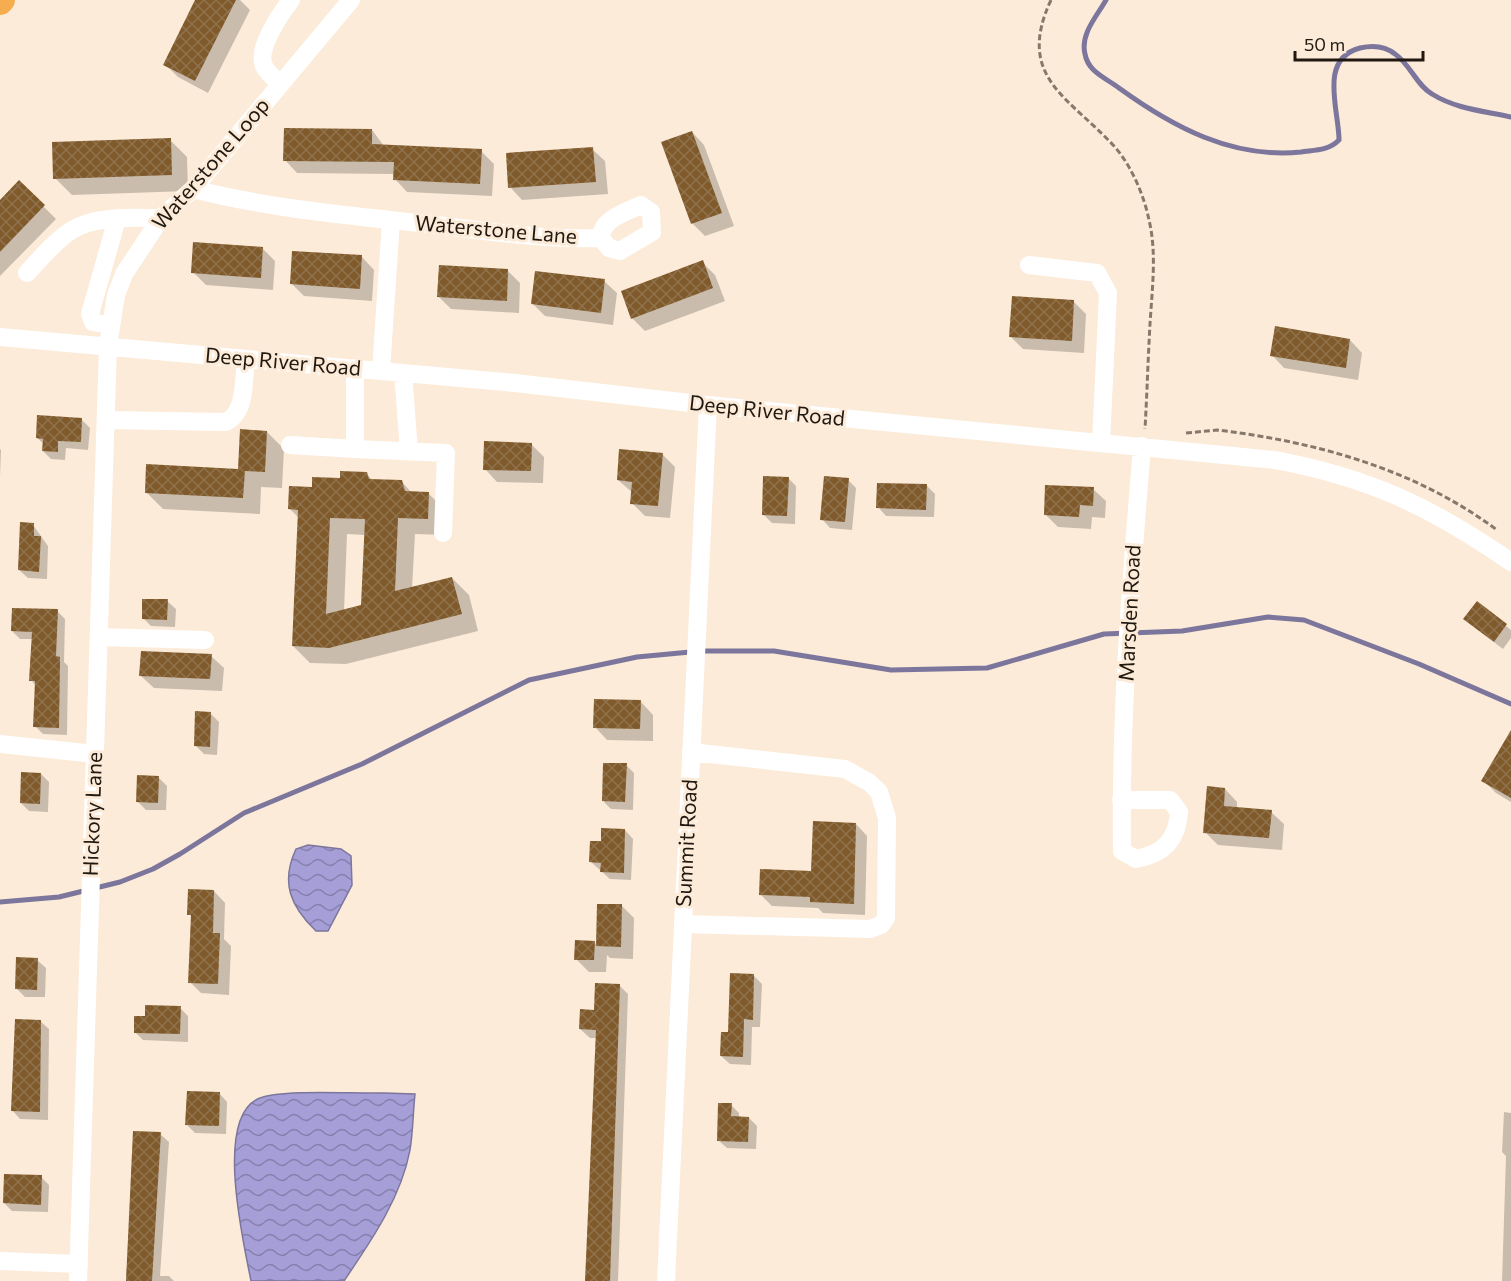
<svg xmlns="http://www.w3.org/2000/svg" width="1511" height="1281" font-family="Commissioner,sans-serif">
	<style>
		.water { fill: url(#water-waves); stroke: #7d769c; stroke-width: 1.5 }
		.shadow { fill: #0003; fill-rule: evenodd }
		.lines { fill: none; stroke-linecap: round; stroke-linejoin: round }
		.stream { stroke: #7d769c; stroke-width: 5 }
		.building { fill: url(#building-cross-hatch); fill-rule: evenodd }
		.path { stroke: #86796c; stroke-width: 3; stroke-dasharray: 6 3; stroke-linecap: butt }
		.minor { stroke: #fff; stroke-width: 18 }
		.highway { stroke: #f5ad4f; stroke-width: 26 }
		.labels { text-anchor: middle; stroke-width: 6; stroke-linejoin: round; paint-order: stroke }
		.street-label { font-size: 21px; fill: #211911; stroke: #fcebd8 }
	</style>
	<defs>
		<pattern id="water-waves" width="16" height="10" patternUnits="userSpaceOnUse" patternTransform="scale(1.5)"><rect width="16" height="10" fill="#a59ed7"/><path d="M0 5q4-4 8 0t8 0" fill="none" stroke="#8680ad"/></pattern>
		<pattern id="building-cross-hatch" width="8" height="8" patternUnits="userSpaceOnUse" patternTransform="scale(1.5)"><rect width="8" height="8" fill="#805a2a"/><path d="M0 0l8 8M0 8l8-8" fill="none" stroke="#8f724e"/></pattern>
	</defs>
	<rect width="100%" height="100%" fill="#fcebd8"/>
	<path class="water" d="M308,845L341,849L351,856L352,885L328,931H316C291,907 280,883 296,849Z
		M384,1093L415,1094C413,1112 413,1132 410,1150C401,1198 371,1241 344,1281H251C244,1244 213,1115 260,1098C285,1089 354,1094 384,1093Z"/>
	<path class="shadow" d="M197,0H240L250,10L208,93L178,77L165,64Z
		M372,130L384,146L481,151L494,164L492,196L407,192L395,179V174L297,173L285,160Z
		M692,132L704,145L734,226L705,236L693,224L663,143Z
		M170,140L187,157L188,191L72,195L55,178Z
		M592,149L605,161L608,194L522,200L510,187Z
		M19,182L56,219L0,276V202Z
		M262,248L275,261L273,290L206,285L193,272Z
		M362,257L374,270L372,301L304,296L292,284Z
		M702,262L715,275L725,301L645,331L632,318Z
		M508,271L520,283L519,313L451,309L438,296Z
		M604,281L617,293L613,325L545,316L533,304Z
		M1074,302L1086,314L1084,353L1023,349L1011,337Z
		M1350,340L1362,353L1358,380L1284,368L1272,355Z
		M82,420L90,428L88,450L66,448L65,460L51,459L43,451L44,444L37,438Z
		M267,432L284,449L282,488L261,487L260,514L163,509L146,492L240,470Z
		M531,444L544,457L543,483L497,482L485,469Z
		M0,449L1,450L0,477Z
		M662,454L675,467L670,518L645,516L632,503L633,493L618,480Z
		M366,473L373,481L402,482L412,493H428L445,510L444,535L415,534L412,588L452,578L469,595L478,631L346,664L310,663L293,646L299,518L290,509L313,489ZM347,534L365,535L362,606L344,611Z
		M788,478L796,486L795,524L772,523L764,515Z
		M848,480L856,488L852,530L830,528L822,519Z
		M927,486L935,494L934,517L886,516L878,507Z
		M1093,489L1106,501L1105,518L1092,517L1091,529L1058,527L1045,514Z
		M33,525L48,546L47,579L28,578L19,570Z
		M167,601L176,609L175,627L151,626L143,618Z
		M1477,603L1511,630V638L1503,649L1474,627Z
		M57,611L65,619L64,662L68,666L67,735L43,734L35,726L36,686L31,680L33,639H20L12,631Z
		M211,656L224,668L222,691L154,688L141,676Z
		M641,702L653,715V741L607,740L595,727Z
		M210,713L219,722L217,755L204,754L196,746Z
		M1511,750V802L1496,793L1483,780Z
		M626,765L634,773L633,810L611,809L603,801Z
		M41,774L49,782L48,812L29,811L21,803Z
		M159,778L167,786L166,810H146L137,801Z
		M1225,789L1237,802V809L1271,812L1284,824L1282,850L1218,845L1205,832Z
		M856,824L867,836L865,915L823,913L818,908L772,906L761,895L813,872Z
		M625,830L633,839L631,880L610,879L591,862L602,843Z
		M214,891L225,903L224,939L231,946L229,995L201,993L190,982L193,918L189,914Z
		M622,906L634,918L633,959L610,958L607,955L606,972H589L576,959L594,942L598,946Z
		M37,960L46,968L45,997H25L16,988Z
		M754,976L762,984L760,1027H752L751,1065L730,1064L721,1056Z
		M619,985L628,994L618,1281H587L597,1038H590L580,1029Z
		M180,1008L188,1016V1042L143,1040L135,1032Z
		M40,1021L49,1029L48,1120L20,1119L12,1110Z
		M219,1093L227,1102L226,1134L195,1133L187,1125Z
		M731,1105L739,1113V1118H749L757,1126L756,1149L727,1148L718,1140Z
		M1511,1106V1281H1502L1506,1156L1502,1152L1504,1112L1511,1113Z
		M135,1133L160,1134L169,1142L160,1276H169L174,1281H126Z
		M41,1177L49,1185L48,1212L12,1211L4,1203Z"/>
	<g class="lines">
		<path class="stream" d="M1106,0C1097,16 1080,34 1085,54C1088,72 1106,78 1119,88C1173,127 1232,159 1301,152C1315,150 1328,151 1339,140C1339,110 1318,59 1360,48C1373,45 1385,46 1395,54C1410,64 1417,86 1432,94C1456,109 1484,111 1511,117
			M0,902L59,897L120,882L153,869L180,854L244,813L362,764L529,680L637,657L701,651H774L891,670L987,668L1104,634L1182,631L1268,617L1304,620L1419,664L1511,704"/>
	</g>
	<path class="building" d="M195,0H236L195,81L163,65Z
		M284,128L372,129V144L482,149L480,184L393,180L394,162L283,161Z
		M692,131L722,213L691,224L661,142Z
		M171,138L172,175L53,179L52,142Z
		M593,147L596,182L508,188L506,153Z
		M19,180L45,205L0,252V200Z
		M193,242L263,247L261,278L191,273Z
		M292,251L362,255L360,289L290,284Z
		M703,260L713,288L631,319L621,291Z
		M439,265L508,269L507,301L437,297Z
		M535,271L605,279L601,313L531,304Z
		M1012,296L1074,300L1072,341L1009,337Z
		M1275,326L1350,339L1346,368L1270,356Z
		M37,415L82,418L81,442L58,441V452L42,451L43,439L36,438Z
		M240,429L267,431L265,472L245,471L243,498L145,493L146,464L238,469Z
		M484,441L532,443L531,471L483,470Z
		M619,449L663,453L658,506L630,504L632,482L617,480Z
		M340,471L367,472L369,479L402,480L405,491L429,492L428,519L398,518L395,591L452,577L462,614L329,648L292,646L298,510L288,509L289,486L312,487V477L340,478ZM330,518L365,519L361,605L326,614Z
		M763,476L789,477L787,516L762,515Z
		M824,476L849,478L845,522L820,520Z
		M877,483L927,484L926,510L876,508Z
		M1045,485L1094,487L1093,506L1080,505L1079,517L1044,515Z
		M20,522L34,523V536H41L39,572L18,570Z
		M142,599H168L167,620L142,619Z
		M1477,601L1507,624L1494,642L1463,619Z
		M12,608L58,609L56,656L60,657L59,728L33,727L35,681H29L32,632L11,631Z
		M141,651L212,654L210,679L139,676Z
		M594,699L641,700L640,729L593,728Z
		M195,711L211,712L210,747L194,746Z
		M1511,730V798L1481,781Z
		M603,763H627L625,802L602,801Z
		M21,772L41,773L40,804L20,803Z
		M137,775L159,776L158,803L136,802Z
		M1207,786L1225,788L1224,806L1272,810L1269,838L1203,833Z
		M813,821L856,823L854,904L810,902V897L759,895L760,869L811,871Z
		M601,828L625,829L624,873L600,872L601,863L589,862L590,841H601Z
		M188,889L214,890L213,933H220L218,984L188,983L191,915H187Z
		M597,904H622L621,947L596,946Z
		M575,940L595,941L594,960H574Z
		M16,957L38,958L37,990L15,989Z
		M730,973L754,974L753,1020L744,1019L743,1057L720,1056L721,1032H728Z
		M595,983L620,984L610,1281H585L596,1030L579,1029L580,1009L594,1010Z
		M145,1005L181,1006L180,1034L134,1033V1016H145Z
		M15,1019L41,1020L40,1112L11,1111Z
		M187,1091L220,1092L219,1126L185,1125Z
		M718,1103H732L731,1116L749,1117L748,1142L717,1141Z
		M133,1131L161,1132L152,1281H126Z
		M4,1174L42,1175L41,1205L3,1203Z"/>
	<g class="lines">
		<path class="path" d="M1051,0C1015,77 1069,97 1114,146C1131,165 1144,195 1149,220C1157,253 1152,290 1150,324C1148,359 1147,394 1145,429
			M1186,433L1217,430L1233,432C1327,445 1419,472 1497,530"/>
		<path class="minor" d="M281,84C275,79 267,73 264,66C256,49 281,13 291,0
			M193,189C267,208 344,215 419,223C480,230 540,240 601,238L609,248L620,251L652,232L651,212L641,205C626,212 601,219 601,238
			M1029,265L1097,273L1108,293L1101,443
			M27,273C41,258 55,241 72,230C96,215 134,218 161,218
			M110,325L93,322L90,314L117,219
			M0,337L515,383L708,405L1275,460C1371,478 1431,507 1511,562
			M381,371L391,220
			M403,373L409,451
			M106,420L225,422C247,414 243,378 246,359
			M290,445L355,449V368
			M355,449L446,453L443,533
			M99,637L205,640
			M0,744L95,754
			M1121,800H1170L1179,812C1177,841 1163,854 1136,859L1122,851C1120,715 1131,581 1142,446
			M683,924L870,929L881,925L886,918L887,818L879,792L870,783L845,769L691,752
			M0,1261L79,1264
			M78,1281L108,346L116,295L124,274L161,218L193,189L351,0
			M666,1281L708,405"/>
		<path class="highway" d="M0,2L2,0"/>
	</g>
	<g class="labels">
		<g class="street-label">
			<text transform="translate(211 164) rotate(-49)" y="7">Waterstone Loop</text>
			<text transform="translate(496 230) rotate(5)" y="7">Waterstone Lane</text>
			<text transform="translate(283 362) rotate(5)" y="7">Deep River Road</text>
			<text transform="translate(767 411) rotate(6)" y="7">Deep River Road</text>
			<text transform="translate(1130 613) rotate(-87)" y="7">Marsden Road</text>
			<text transform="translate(93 814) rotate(-88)" y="7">Hickory Lane</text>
			<text transform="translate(687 843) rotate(-87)" y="7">Summit Road</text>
		</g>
	</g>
	<path d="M1295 51v9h128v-9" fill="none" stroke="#211911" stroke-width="3"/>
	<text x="1304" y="51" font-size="18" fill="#211911" stroke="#fcebd8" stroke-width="4.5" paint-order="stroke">50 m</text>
</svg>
